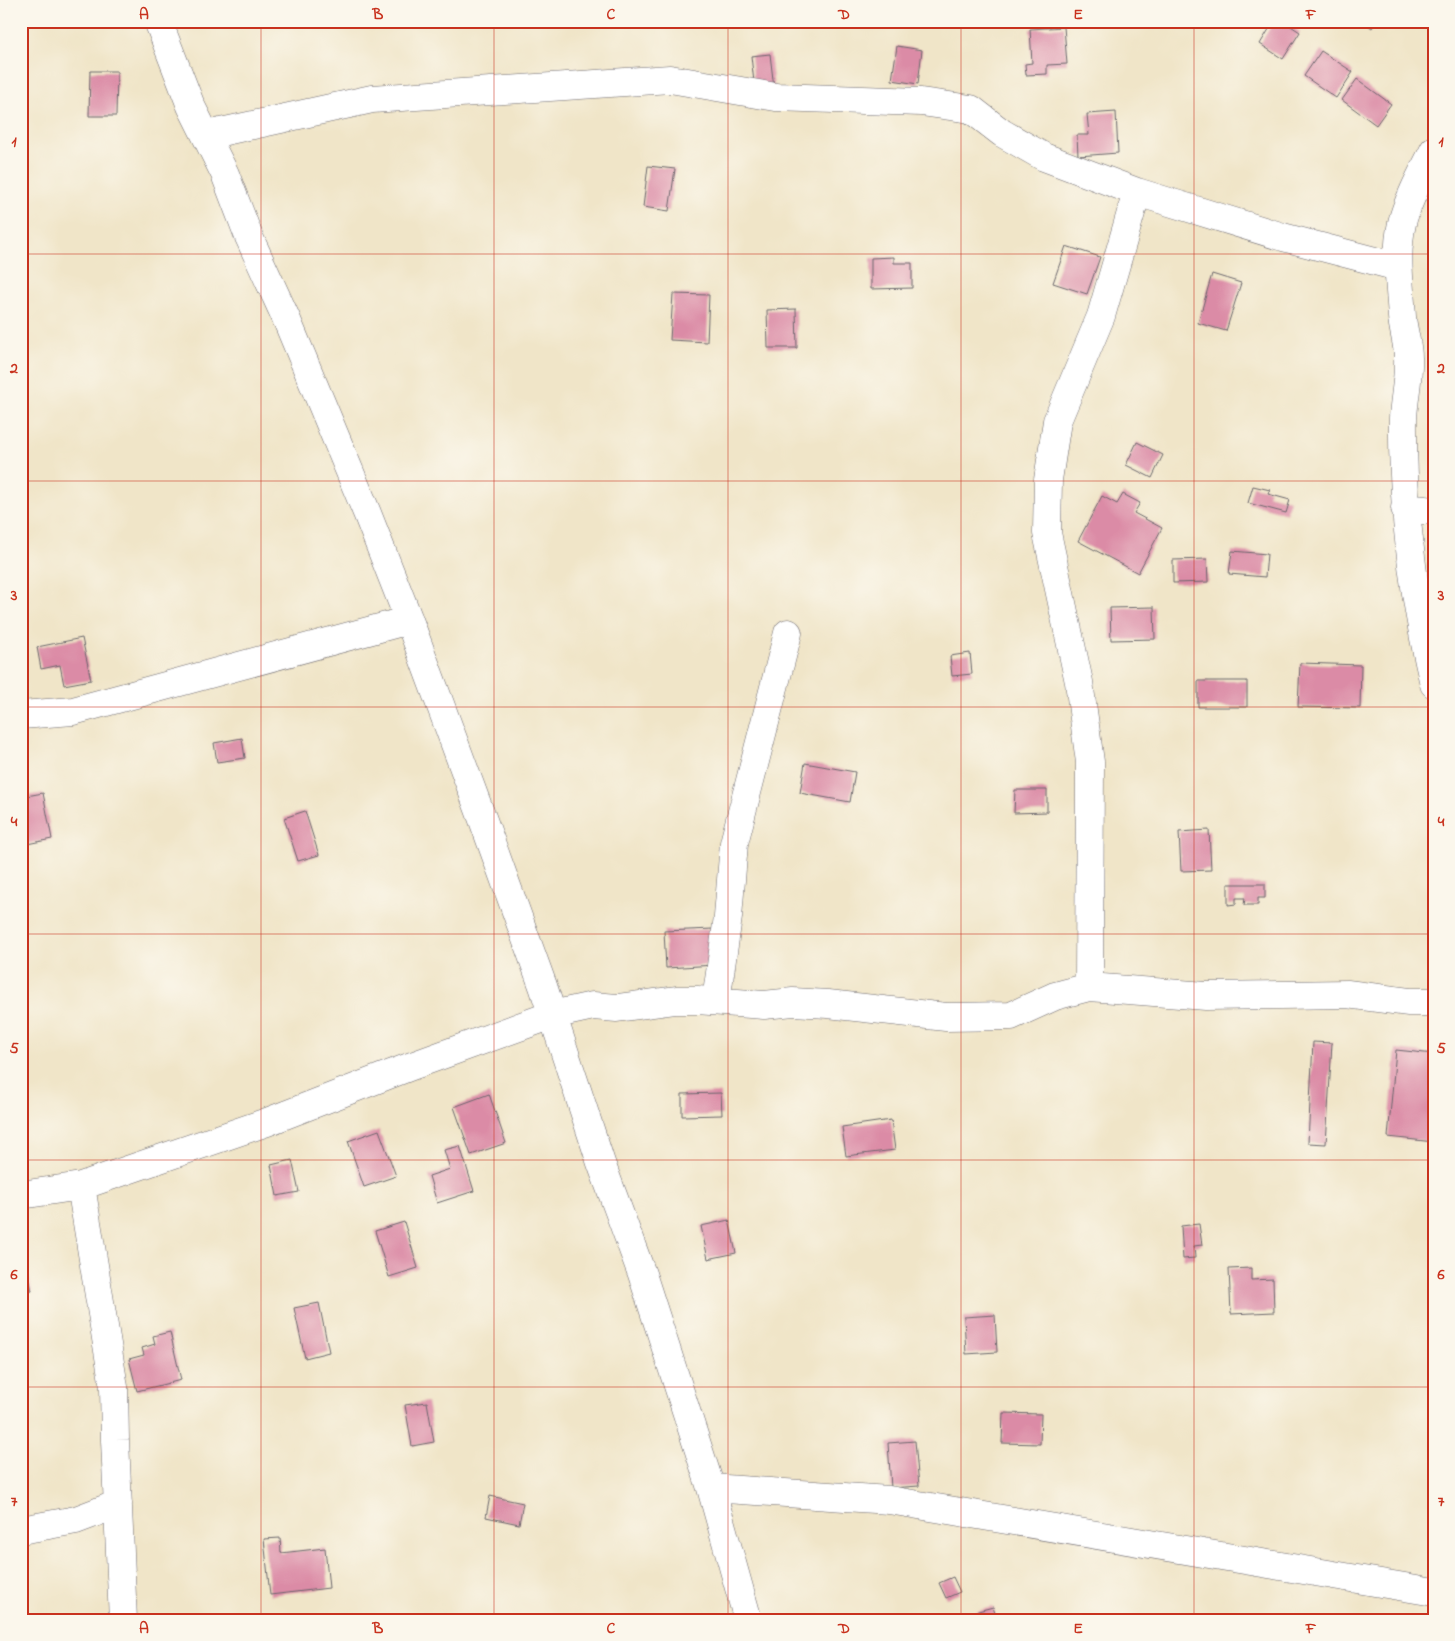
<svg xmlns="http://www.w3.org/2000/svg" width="1455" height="1641" font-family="'Indie Flower',sans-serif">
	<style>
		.building { fill: #db8ba6 }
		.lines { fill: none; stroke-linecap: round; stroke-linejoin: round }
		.minor-casing { stroke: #6a666c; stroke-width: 29 }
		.minor { stroke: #fff; stroke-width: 28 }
		.grid { fill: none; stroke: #c8321e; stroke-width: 1; stroke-opacity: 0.55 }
		.neatline { fill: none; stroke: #c8321e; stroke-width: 2 }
		.grid-label { font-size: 16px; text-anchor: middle; font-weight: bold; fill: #c8321e }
	</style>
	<rect width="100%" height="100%" fill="#fbf7ec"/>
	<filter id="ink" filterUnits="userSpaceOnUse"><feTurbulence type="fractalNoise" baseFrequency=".02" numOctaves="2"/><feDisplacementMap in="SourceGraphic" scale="10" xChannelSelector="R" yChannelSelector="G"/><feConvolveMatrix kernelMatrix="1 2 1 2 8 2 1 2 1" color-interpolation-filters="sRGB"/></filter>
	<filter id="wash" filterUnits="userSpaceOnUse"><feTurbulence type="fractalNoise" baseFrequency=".0096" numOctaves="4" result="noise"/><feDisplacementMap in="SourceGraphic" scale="20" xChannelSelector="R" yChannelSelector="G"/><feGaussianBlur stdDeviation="1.12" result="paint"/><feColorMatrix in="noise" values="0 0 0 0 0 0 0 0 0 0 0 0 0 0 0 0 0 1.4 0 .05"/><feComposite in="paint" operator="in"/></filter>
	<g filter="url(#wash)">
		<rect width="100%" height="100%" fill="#f0e5c8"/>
		<g id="blocks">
			<path class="building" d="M1274,21H1283L1300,32L1283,59L1260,44Z
				M1362,21H1377L1372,28Z
				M1064,27L1067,64L1047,65V74L1026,75L1025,64L1032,63L1030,29Z
				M897,46L922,50L918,84L892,80Z
				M1321,51L1353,72L1336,98L1304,76Z
				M770,54L774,88L755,91L751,56Z
				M90,71H117L116,116H89Z
				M1357,79L1391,104L1376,125L1342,100Z
				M1116,112L1118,153L1078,156L1077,135H1089L1087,114Z
				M648,166L675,169L669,211L643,207Z
				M1066,246L1100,257L1087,294L1053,283Z
				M894,257V263H912V288L871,289V258Z
				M1212,274L1241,283L1226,331L1198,323Z
				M673,294L709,295L707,342L670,340Z
				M796,309L797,348H768L767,310Z
				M1137,442L1163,455L1152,478L1126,465Z
				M1253,486L1270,490L1268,494L1290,500L1286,513L1248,503Z
				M1123,494L1140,503L1134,513L1162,528L1138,573L1078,541L1102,496L1117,504Z
				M1232,551L1267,554L1265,577L1229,574Z
				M1207,559L1208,582L1173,583V560Z
				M1154,607L1155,639L1111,640L1110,608Z
				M82,638L91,680L64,685L60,665L41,669L37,647Z
				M970,653L972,674L952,676L950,656Z
				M1300,663L1361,665L1360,708L1298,707Z
				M1198,681H1247V707H1198Z
				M242,738L245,758L217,762L214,743Z
				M805,763L855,772L850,802L800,793Z
				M1015,790H1047V812L1014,813Z
				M43,793L52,839L27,844L21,816V797Z
				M305,811L319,855L298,861L284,818Z
				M1209,830L1211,870L1181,871L1179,832Z
				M1228,884H1265V898H1258V905H1244L1245,898H1236V904L1228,905Z
				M713,929L715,965L666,968L664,931Z
				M1313,1042L1332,1043L1326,1144L1308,1143Z
				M1396,1050L1434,1054V1142L1388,1137Z
				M721,1093L722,1115L682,1116V1094Z
				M489,1094L506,1143L471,1155L454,1107Z
				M891,1120L895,1150L846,1156L842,1127Z
				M379,1130L396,1176L364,1187L348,1141Z
				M460,1146L474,1191L437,1203L429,1176L450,1169L444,1150Z
				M292,1160L299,1192L277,1196L271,1165Z
				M729,1220L736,1253L708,1259L701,1226Z
				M404,1222L418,1268L389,1277L375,1231Z
				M1199,1224L1202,1245L1194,1246L1195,1258L1183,1259L1181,1226Z
				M26,1263L32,1291L21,1294V1264Z
				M1251,1268V1280L1273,1279L1274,1312L1231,1314L1229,1269Z
				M319,1303L329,1352L305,1358L294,1308Z
				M995,1315L997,1352L966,1354L964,1317Z
				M170,1332L181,1380L137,1391L129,1359L144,1355L142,1348L155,1344L153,1336Z
				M427,1402L434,1442L412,1446L405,1405Z
				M1003,1413L1041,1414L1040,1444L1002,1443Z
				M915,1441L919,1486L891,1488L888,1443Z
				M490,1496L523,1503L519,1524L486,1517Z
				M280,1538L281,1553L325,1548L329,1588L270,1595L264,1539Z
				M953,1577L960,1592L946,1598L939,1583Z
				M993,1607L997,1620H949V1619Z"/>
		</g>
	</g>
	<g filter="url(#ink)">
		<use href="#blocks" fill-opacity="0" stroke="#6a666c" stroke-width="1"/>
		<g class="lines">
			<g class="minor-casing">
				<path id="minor" d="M158,21L191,106L225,174L249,237L286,318L367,513L409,620L483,820L543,986L601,1163L642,1274L711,1488L748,1620
					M207,135L372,99L670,79L776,97L921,102L971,109L1002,133L1044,157L1137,192L1283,237L1398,267
					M1434,150C1424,170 1407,201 1402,223C1395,254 1400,285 1402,317C1403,330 1408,344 1408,358C1409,378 1404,398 1403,418C1402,508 1413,596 1434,684
					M1405,508L1434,511
					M21,715L73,711L409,620
					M1089,987L1090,762L1079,682L1047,533L1048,480L1057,421L1101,316L1137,192
					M716,1001L728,917L734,843L788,633
					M81,1186L114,1387L115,1440L123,1620
					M21,1195L81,1186L267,1122L409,1067L552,1015L593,1006L617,1008L676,1000H697L764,1005L793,1002L828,1004L946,1017L1011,1016L1055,996L1089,987L1206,996L1347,994L1409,1002H1434
					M711,1488L889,1500L1434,1592
					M21,1530L76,1520L118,1504"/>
			</g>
			<use href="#minor" class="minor"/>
		</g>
	</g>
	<path class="grid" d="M261,21V1620M494,21V1620M728,21V1620M961,21V1620M1194,21V1620M21,254H1434M21,481H1434M21,707H1434M21,934H1434M21,1160H1434M21,1387H1434"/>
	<rect width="1455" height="1641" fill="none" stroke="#fbf7ec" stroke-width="55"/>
	<rect x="28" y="28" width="1400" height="1586" class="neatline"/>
	<g class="grid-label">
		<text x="144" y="19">A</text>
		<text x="378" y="19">B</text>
		<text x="611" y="19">C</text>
		<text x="844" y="19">D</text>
		<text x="1078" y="19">E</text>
		<text x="1311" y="19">F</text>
		<text x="14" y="146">1</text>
		<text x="1441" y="146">1</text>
		<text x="14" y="373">2</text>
		<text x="1441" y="373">2</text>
		<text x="14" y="600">3</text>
		<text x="1441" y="600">3</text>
		<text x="14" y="826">4</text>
		<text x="1441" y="826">4</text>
		<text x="14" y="1053">5</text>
		<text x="1441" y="1053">5</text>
		<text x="14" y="1279">6</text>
		<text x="1441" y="1279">6</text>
		<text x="14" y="1506">7</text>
		<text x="1441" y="1506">7</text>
		<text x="144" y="1633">A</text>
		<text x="378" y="1633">B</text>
		<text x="611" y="1633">C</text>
		<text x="844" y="1633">D</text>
		<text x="1078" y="1633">E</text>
		<text x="1311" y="1633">F</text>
	</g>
</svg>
